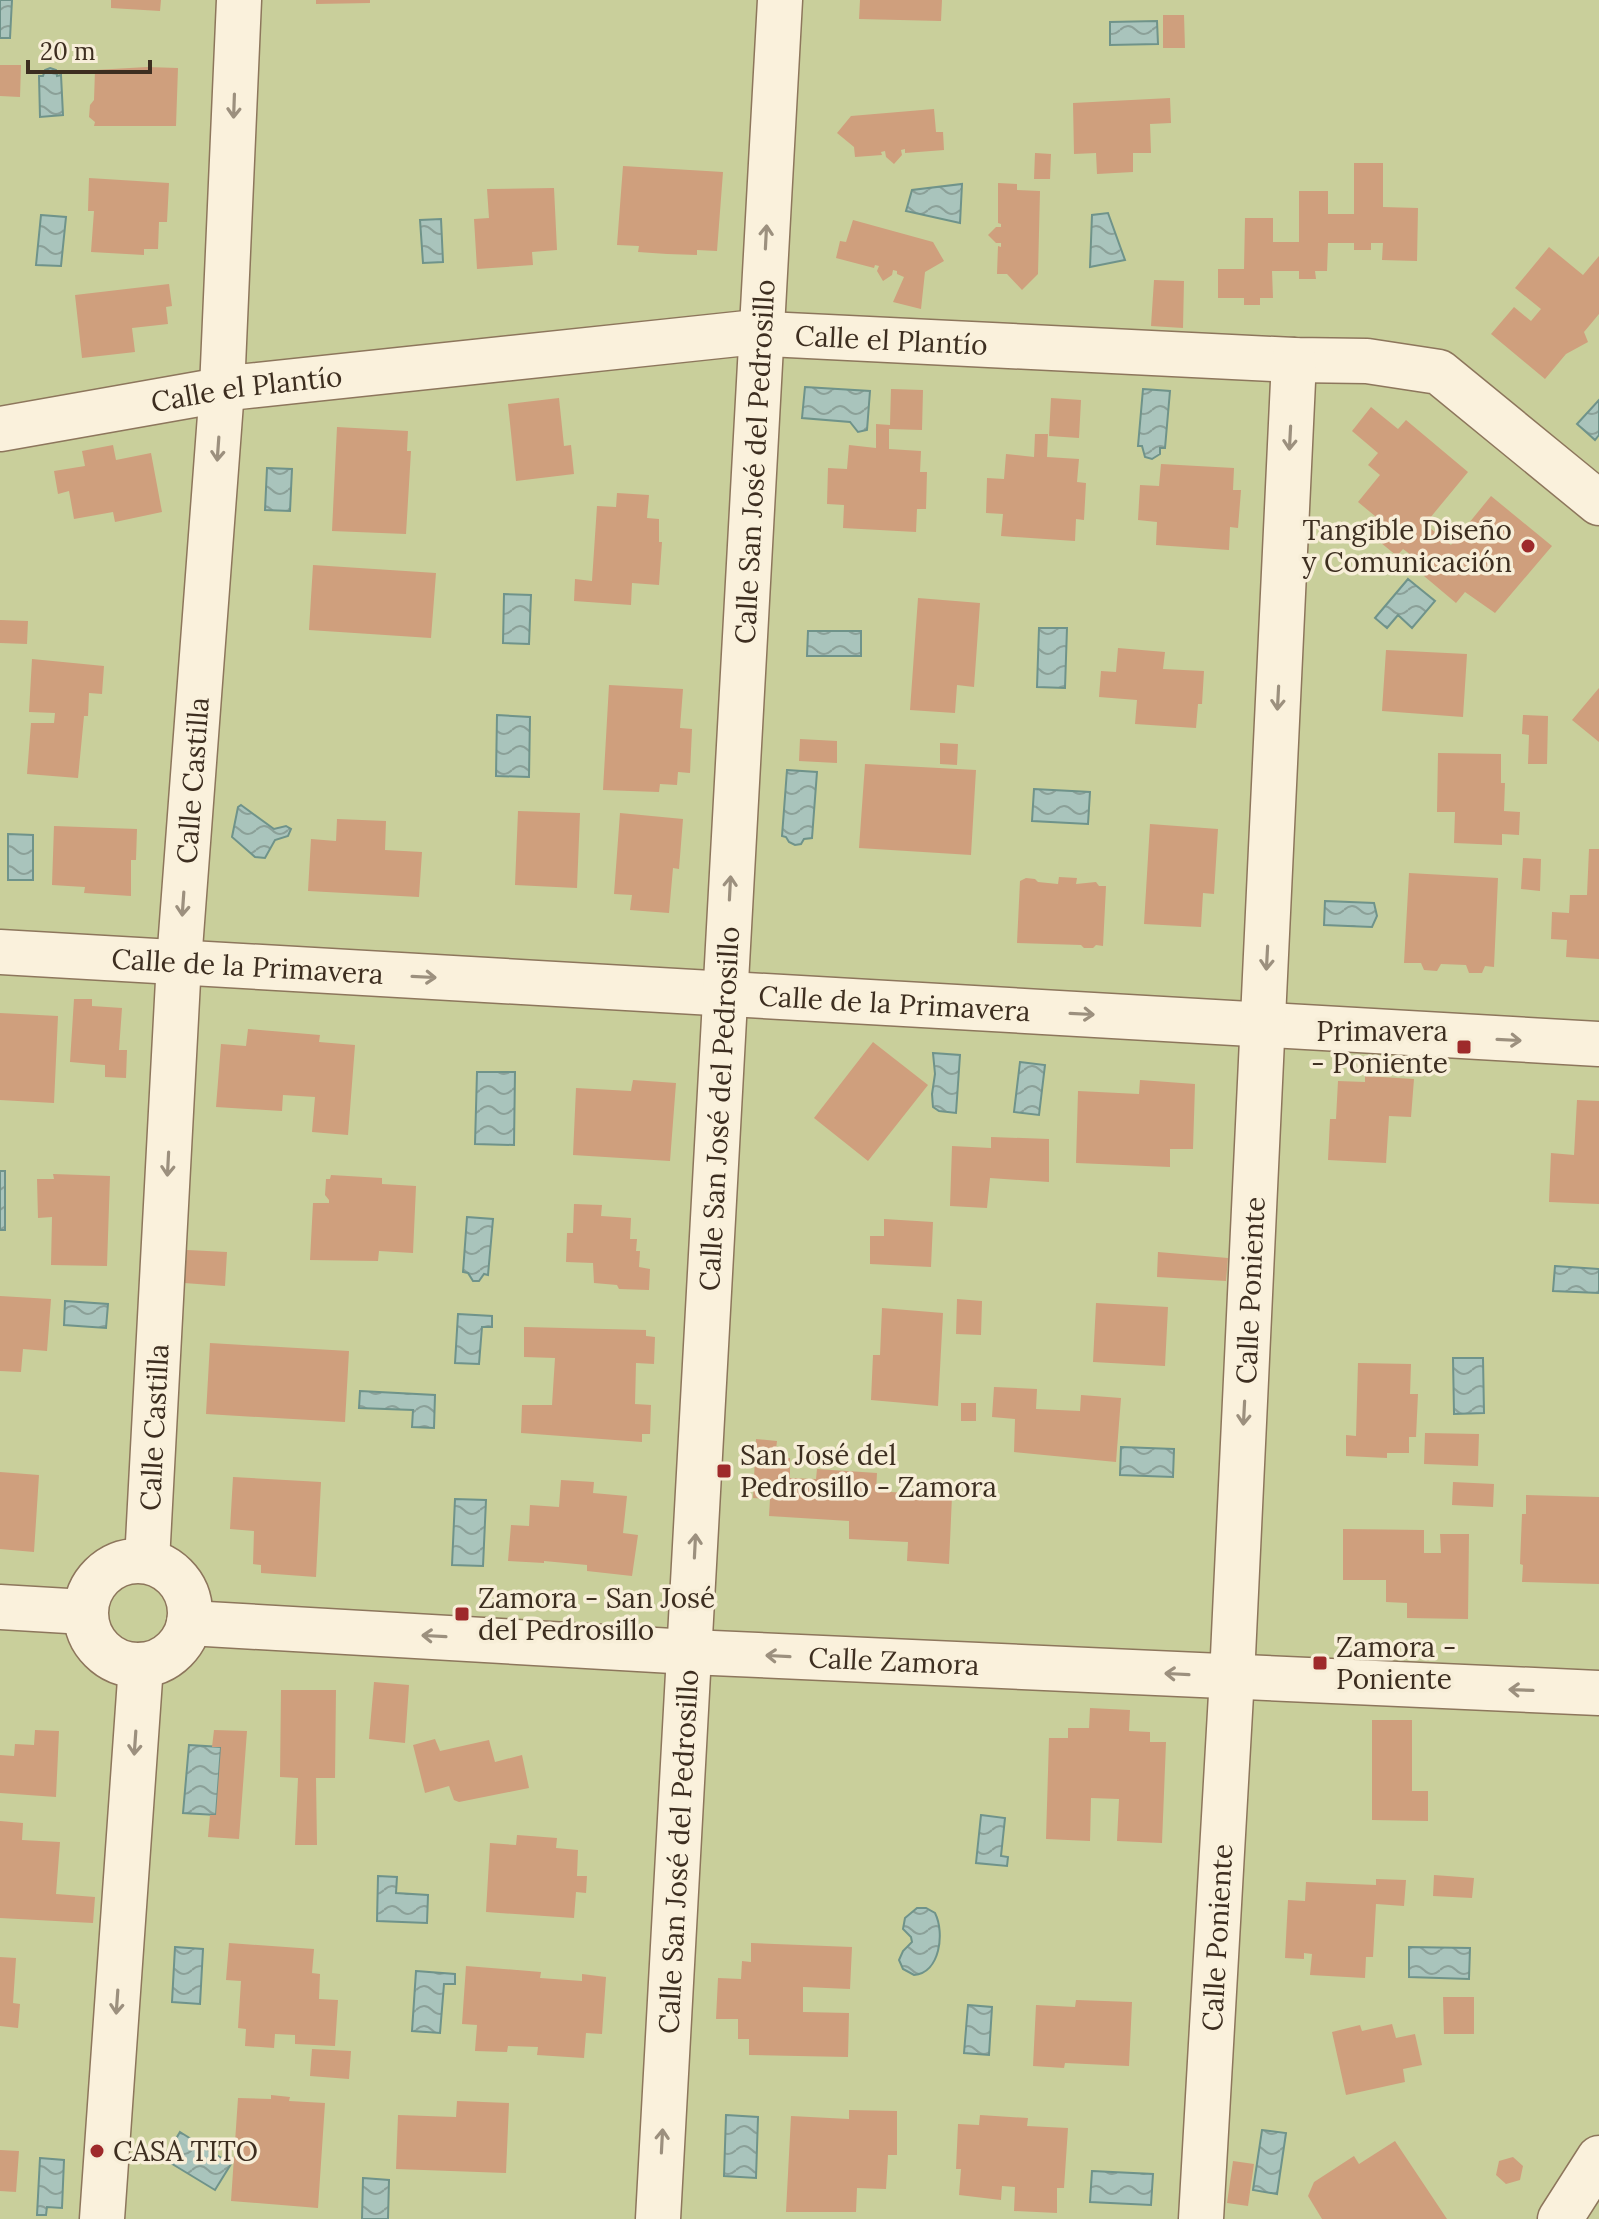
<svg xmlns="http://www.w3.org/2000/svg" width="1599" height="2219" font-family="Lora,serif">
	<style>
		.green { fill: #c9cf9b }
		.water { fill: url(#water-waves); stroke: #6f938a; stroke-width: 2 }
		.building { fill: #cf9f7d }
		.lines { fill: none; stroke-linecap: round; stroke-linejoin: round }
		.street-casing { stroke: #8d765c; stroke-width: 47 }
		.street { stroke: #faf1dc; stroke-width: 44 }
		.oneway { stroke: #9c907e }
		.poi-dot { fill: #9e2a2b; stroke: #f7eed8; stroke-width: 3 }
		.labels { text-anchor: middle; stroke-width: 7; stroke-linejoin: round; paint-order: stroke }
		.street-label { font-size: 28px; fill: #3d2e20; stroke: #f7eed8 }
		.poi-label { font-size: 28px; fill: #3d2e20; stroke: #f7eed8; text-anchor: start }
	</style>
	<defs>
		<pattern id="water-waves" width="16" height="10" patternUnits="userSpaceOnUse" patternTransform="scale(2)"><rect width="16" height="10" fill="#a9c4bc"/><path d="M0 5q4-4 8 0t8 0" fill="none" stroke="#8ba098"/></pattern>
	</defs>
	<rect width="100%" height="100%" fill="#f0e4c8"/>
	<path class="green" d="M0,0H1599V2219H0Z"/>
	<path class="water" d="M0,0H12L10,38H0Z
		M1157,21L1158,44L1110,45V22Z
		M50,68L56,70L57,76L61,75L63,115L40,117L39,76H43L45,70Z
		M962,184L960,223L906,211L912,190Z
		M1108,213L1125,260L1090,267L1092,215Z
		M41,215L66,217L61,266L36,265Z
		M441,219L443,262L423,263L420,220Z
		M805,387L870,391L867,430L858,432L850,422L802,418Z
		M1143,389L1170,391L1165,448H1160V454L1152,459L1145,457L1142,446H1138Z
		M1599,400V435L1595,440L1577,424Z
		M267,468L292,469L290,511L265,510Z
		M1408,579L1435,601L1412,628L1398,615L1387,628L1375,618Z
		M504,594L531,595L529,644L503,643Z
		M1039,628H1067L1065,688L1037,687Z
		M808,631H861V656H807Z
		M497,715L530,717L529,777L496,776Z
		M787,770L817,772L812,838L804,839L801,844L795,845L789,842L786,837L782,836Z
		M1034,789L1090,792L1088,824L1032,821Z
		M241,805L274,829L286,826L291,829L288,836L275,840L265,858L255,857L232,837L238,807Z
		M8,834L33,835V880H8Z
		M1325,901L1374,903L1377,916L1372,927L1324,925Z
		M933,1053L960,1055L956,1113L939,1111L933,1107L932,1094L935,1074Z
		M1020,1062L1045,1065L1039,1115L1014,1112Z
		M477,1072H515L514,1145L475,1144Z
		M0,1171H5V1230H0Z
		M467,1217L493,1219L488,1275L484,1274L479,1281H473L468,1273L463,1272Z
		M1555,1266L1599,1269V1293L1553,1291Z
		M65,1301L108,1304L106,1328L64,1325Z
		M458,1314L492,1316V1327H482L479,1364L455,1363Z
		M1453,1358H1483L1484,1413L1454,1414Z
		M360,1391L435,1395L434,1428L412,1427L413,1410L359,1408Z
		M1121,1447L1174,1449L1173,1477L1120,1475Z
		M455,1499L486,1500L483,1566L452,1565Z
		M189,1745L221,1747L216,1815L183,1813Z
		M981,1815L1005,1818L1001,1856L1008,1857L1007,1866L976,1863Z
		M378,1876L397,1877L396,1893L428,1895L427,1923L377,1921Z
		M917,1908H926L935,1913C945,1933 940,1973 914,1975L903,1969L899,1960L903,1951L912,1942L911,1937L903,1929L905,1918Z
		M175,1947L203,1949L200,2004L172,2002Z
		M1409,1947L1470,1948L1469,1979L1409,1977Z
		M416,1971L455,1974V1984H444L440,2033L412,2031Z
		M968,2005L992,2007L989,2055L964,2053Z
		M726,2115L758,2117L756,2178L724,2176Z
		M1262,2130L1286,2133L1277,2194L1253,2190Z
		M180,2132L231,2164L215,2190L164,2159Z
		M40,2158L64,2160L62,2208L47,2207L46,2215H37Z
		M1092,2171L1153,2174L1151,2205L1090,2202Z
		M363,2178L389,2180L388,2219H362Z"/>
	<path class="building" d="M111,0H161L160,11L111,8Z
		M316,0H370V3L316,4Z
		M860,0H942L941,21L859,19Z
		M1163,15H1184L1185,48H1163Z
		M0,65H21L20,97L0,96Z
		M147,67L178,68L176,126H94L95,122L89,117L90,105L94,100L95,70Z
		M1170,98L1171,123L1150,124L1151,153H1133V172L1097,174L1096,153L1074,154L1073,103Z
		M934,109L936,132H943L944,150L905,153V149L901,150L902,155L894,164L886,157L885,151L881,152L882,155L855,157L854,147L837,133L851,116Z
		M1035,153L1051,154L1050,179H1034Z
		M1354,163H1383V207L1418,208L1417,261L1382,260L1383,243H1371V250H1354V243H1328L1327,271H1315L1316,279H1299V271H1272L1273,298H1260V305H1244V298H1218V269H1244L1245,218H1273V242H1299V191H1328V214H1354Z
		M623,166L723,172L717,251L697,250V255L667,254L638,252L639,246L617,245Z
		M89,178L169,183L167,222H159L158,249H144V255L91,252L94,211H88Z
		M998,183L1017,184V190L1040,191L1038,274L1022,290L1007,274H997L998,246L1001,247V243H996L988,235L996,227H1001V224L998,223Z
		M554,188L557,250L532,252L533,265L477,269L474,219L489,218L487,189Z
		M853,220L933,242L944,261L925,272L921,309L893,302L904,277L897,274V271L893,270L892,275L883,281L877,271L879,266L875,265L874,268L836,258L840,241L846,242Z
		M1549,247L1583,275L1599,256V314L1584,332L1588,342L1566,354L1545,379L1491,334L1514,307L1531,321L1541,309L1515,288Z
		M1154,280L1184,281L1183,328L1151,326Z
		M169,284L172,306L166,307L168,324L132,328L135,352L82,358L75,295Z
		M891,389L923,390L922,430L889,429V449L921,451L920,472H927L926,509H917L916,532L843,528L844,505L827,504L828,468L847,469L849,445L876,448V424L890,425Z
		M559,398L564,446L571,445L574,474L516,481L508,404Z
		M1051,398L1081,400L1079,438L1049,436Z
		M1371,407L1398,429L1406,420L1468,472L1425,524L1451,545L1491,496L1552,546L1495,613L1465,592L1456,603L1424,576L1430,569L1403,549L1397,556L1364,529L1375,516L1358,502L1380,475L1368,465L1378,453L1352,431Z
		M337,427L408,431L407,451H411L406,534L332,531Z
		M1035,434H1048L1047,457L1079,459L1077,482L1086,483L1084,520L1076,519L1075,541L1001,536L1003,514L986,513L987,478L1004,479L1006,454L1034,457Z
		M113,445L116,460L151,453L162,512L115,522L113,512L74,519L69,491L58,494L54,471L85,466L82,451Z
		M1161,464L1234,468L1233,490H1241L1238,528L1230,527L1229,550L1156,545L1157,522L1138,520L1140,485L1159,486Z
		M617,493L649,495L647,518L659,519V542H662L659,585L632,583L631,605L574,601L575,579L592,581L597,506L616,507Z
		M313,565L436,573L431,638L309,630Z
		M918,598L980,603L974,687L957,685L955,713L910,710Z
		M0,620L28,621L27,644L0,643Z
		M1118,648L1165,652L1163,669L1204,671L1202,704H1198L1196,728L1135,724L1137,700L1099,697L1101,671L1116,672Z
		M1386,650L1467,654L1463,717L1382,711Z
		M32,659L104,666L102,694L89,693L88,716H84L78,778L27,774L31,723H54L55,713L29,712Z
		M609,685L683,689L680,728L692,729L690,773L678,772L677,785L660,784L659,792L603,790Z
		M1599,688V742L1572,720Z
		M1523,715L1548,716L1547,764H1528L1529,735L1522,734Z
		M800,739L837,741V763L799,761Z
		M940,743L958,744L957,765L940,764Z
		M1438,753L1501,754V783H1505L1504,811L1520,812L1519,835L1502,834V845L1454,843L1455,812H1437Z
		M865,764L976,770L971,855L859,848Z
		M518,811L580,813L577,888L515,885Z
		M620,813L683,819L679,869L673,868L669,913L630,910L632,895L614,894Z
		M337,819L386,821L385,850L422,852L419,897L308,891L311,839L336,841Z
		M1150,824L1218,829L1214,894L1203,893L1201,927L1144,924Z
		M54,826L137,829L136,860H131V896L84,893L85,887L52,885Z
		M1589,849H1599V959L1566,957L1567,940L1551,939L1552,912L1569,913L1570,895H1587Z
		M1523,858L1541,859L1540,891L1521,889Z
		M1409,873L1498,878L1494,967L1485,966L1482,973H1469L1466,965L1441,964L1437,971L1424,970L1421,963H1404Z
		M1059,877L1077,878L1076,884L1096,882L1099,886H1106L1103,946L1096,945L1093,948H1084L1081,945L1017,943L1020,881L1026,878L1035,879L1038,882L1058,884Z
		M74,999H92V1006L122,1008L119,1050H127L126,1078L105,1077V1065L70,1062Z
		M0,1013L58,1016L54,1103L0,1100Z
		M248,1029L320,1035L319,1042L355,1045L348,1135L312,1132L315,1097L283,1095L282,1111L216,1107L221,1044L246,1046Z
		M873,1042L928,1085L868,1161L814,1118Z
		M1365,1076L1414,1079L1411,1117L1389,1116L1386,1163L1328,1160L1330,1119H1336L1338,1081L1365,1082Z
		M633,1080L676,1083L670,1161L573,1155L576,1088L631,1091Z
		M1140,1080L1195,1084L1193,1149H1170V1167L1076,1163L1078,1091L1139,1094Z
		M1577,1100L1599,1101V1204L1549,1202L1551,1153L1574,1155Z
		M991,1137L1049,1139V1182L990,1178L987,1208L950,1206L952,1146L991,1148Z
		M53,1174L110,1176L107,1266L51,1265L52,1217L38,1218L37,1179H54Z
		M331,1175L382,1178V1184L416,1186L413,1253L379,1251L378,1261L310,1260L313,1203H329V1200L325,1195L326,1179H330Z
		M574,1204L602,1205L601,1216L631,1218L630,1239H637L636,1251H640L639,1267L650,1269L649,1290L619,1289L617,1285L594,1283L593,1263L566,1262L567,1233H573Z
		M884,1219L933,1222L931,1267L870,1264V1236H884Z
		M187,1250L227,1252L225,1286L184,1283Z
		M1158,1252L1228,1258L1226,1281L1157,1277Z
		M0,1296L51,1299L47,1351L23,1349L21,1372L0,1371Z
		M957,1299L982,1301L981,1335L956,1334Z
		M1096,1303L1168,1307L1165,1366L1093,1362Z
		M882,1308L943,1313L938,1406L871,1400L873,1355H880Z
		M524,1327L646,1330V1336L655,1337L654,1364L636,1363L635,1404L651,1405L650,1434H642V1442L521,1433L522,1405H552L555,1358L524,1357Z
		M210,1343L349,1351L345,1422L206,1414Z
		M1358,1363L1411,1364L1410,1394H1418L1416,1437H1409V1453H1387V1458L1346,1456V1435L1356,1436Z
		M994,1387L1037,1389L1036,1409L1080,1411L1081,1395L1121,1398L1116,1462L1014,1452L1015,1419L992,1417Z
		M961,1403H976V1421H961Z
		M1425,1433L1479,1434L1478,1466L1424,1464Z
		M756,1439L777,1441L775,1458H790V1478L816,1479L817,1469L877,1473L876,1491L952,1496L949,1564L907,1561L908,1542L849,1539V1521L769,1516L770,1499L753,1498Z
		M0,1472L39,1475L34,1552L0,1549Z
		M233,1477L321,1482L316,1577L261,1573V1565L253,1564L254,1531L230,1529Z
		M561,1480L594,1482L593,1493L627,1496L623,1533L638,1535L632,1576L587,1571V1565L544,1561V1563L508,1561L511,1525L529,1526L530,1505L559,1507Z
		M1453,1482L1494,1484L1493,1507L1452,1505Z
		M1526,1495L1599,1497V1584L1522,1582L1523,1565L1520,1564L1522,1514H1526Z
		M1343,1529L1424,1530V1553H1441L1440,1534H1469L1468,1619L1407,1618V1603L1386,1602V1580H1343Z
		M374,1682L409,1685L405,1743L369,1739Z
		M281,1690H336L335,1778H316L317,1845H295L298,1778L280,1777Z
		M1090,1708L1130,1710L1129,1731L1150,1732V1742H1166L1162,1843L1117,1841L1119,1799L1091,1798L1090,1841L1046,1839L1049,1738H1068V1728H1089Z
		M1372,1720H1412V1791H1428V1821L1372,1820Z
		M35,1730L59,1731L56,1797L0,1793V1755L14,1756L15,1744L34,1745Z
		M214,1730L247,1731L239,1839L208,1837L210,1815H216L221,1747H212Z
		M435,1739L440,1751L489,1740L495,1762L522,1755L529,1788L459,1802L454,1800L449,1786L425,1793L413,1745Z
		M0,1821L23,1823L22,1840L60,1842L56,1894L95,1897L93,1923L0,1918Z
		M517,1835L557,1838L556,1848L578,1850L577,1876H587L586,1893L576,1892L574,1918L486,1912L490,1843L516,1845Z
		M1434,1875L1474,1878L1472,1898L1433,1896Z
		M1376,1879L1406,1880L1404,1906L1376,1904L1373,1957H1366L1365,1978L1310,1975L1312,1954L1304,1953V1959L1285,1958L1288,1900L1305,1901L1306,1882L1376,1885Z
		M229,1943L314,1949L312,1973L320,1974L319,1999L338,2000L335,2046L295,2044V2035L275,2034L274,2048L245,2046L246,2029L238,2028L241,1981L226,1980Z
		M751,1943L852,1947L850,1989L803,1987V2012L849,2013L848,2057L749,2055V2039H738V2019H716L718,1978L741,1979L742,1961L751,1962Z
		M0,1957L16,1958L13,2003L20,2004L18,2028L0,2026Z
		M466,1966L541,1972L540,1978L582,1981V1974L606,1977L602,2034L586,2033L584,2058L537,2055L538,2047L508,2046L507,2052L475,2051L477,2025L462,2024Z
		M1443,1997H1474V2034H1444Z
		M1076,2000L1132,2002L1129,2066L1065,2063L1064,2068L1033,2066L1036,2005L1075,2007Z
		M1392,2024L1396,2038L1415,2034L1422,2065L1403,2069L1405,2082L1346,2095L1332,2032L1360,2025L1362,2031Z
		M312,2049L351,2051L349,2079L310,2076Z
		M271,2095L290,2097L289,2101L325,2103L318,2208L231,2201L238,2098L271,2099Z
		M457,2101L509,2103L506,2173L396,2169L398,2115L456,2117Z
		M849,2110L897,2111V2155H888L886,2189L857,2188L856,2212H786L791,2116L849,2119Z
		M980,2115L1028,2118L1027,2126L1068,2128L1064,2188H1057V2213L1014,2211L1015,2187L1002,2186L1001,2200L959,2195L961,2169H956L958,2124L979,2125Z
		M1395,2141L1447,2219H1322L1308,2196L1314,2182L1354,2156L1359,2164Z
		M0,2150L19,2151L16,2192L0,2191Z
		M1513,2157L1523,2166L1520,2180L1506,2184L1496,2175L1499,2161Z
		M1233,2161L1254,2164L1248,2206L1227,2203Z"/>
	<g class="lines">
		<g class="street-casing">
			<g id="street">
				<path id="s1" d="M0,429L238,387L747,333L1294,360L1367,361L1439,372L1599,503"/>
				<path id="s2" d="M0,952L1599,1044"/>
				<path id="s3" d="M147,1561L179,962L222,389L239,0"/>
				<circle cx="138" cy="1613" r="52"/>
				<path d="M0,1607L85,1612"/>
				<path id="s4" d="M189,1623L690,1652L1599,1693"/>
				<path d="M102,2219L141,1665"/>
				<path id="s5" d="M658,2219L780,0"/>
				<path id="s6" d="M1201,2219L1232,1677L1294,360"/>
				<path d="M1560,2219L1599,2158"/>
			</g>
		</g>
		<use href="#street" class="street"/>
	</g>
	<defs><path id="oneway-shaft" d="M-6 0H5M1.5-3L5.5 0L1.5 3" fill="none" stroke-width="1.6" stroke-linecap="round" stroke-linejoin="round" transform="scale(2)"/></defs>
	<g class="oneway">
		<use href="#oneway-shaft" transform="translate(234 106) rotate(92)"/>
		<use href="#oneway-shaft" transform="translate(766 237) rotate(-87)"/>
		<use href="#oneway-shaft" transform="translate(1290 438) rotate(93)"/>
		<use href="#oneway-shaft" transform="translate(218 449) rotate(94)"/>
		<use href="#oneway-shaft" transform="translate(1278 698) rotate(93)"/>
		<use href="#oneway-shaft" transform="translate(730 888) rotate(-87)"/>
		<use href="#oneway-shaft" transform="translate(183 904) rotate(94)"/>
		<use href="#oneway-shaft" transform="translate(1267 958) rotate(93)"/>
		<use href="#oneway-shaft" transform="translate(424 977) rotate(3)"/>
		<use href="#oneway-shaft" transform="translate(1082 1014) rotate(3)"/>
		<use href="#oneway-shaft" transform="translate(1509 1040) rotate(3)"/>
		<use href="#oneway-shaft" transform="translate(168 1164) rotate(93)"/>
		<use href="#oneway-shaft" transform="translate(1244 1413) rotate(93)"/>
		<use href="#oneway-shaft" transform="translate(695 1546) rotate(-87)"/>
		<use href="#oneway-shaft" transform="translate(434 1636) rotate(-177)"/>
		<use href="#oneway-shaft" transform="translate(778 1656) rotate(-177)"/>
		<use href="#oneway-shaft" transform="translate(1177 1674) rotate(-177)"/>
		<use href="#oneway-shaft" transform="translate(1521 1690) rotate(-178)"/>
		<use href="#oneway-shaft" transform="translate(135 1743) rotate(94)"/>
		<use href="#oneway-shaft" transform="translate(117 2002) rotate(94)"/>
		<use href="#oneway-shaft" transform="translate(662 2141) rotate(-87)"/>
	</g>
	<g class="poi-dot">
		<circle cx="1528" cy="546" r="8"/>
		<rect x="1456" y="1039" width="16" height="16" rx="4"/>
		<rect x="716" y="1463" width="16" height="16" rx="4"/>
		<rect x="454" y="1606" width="16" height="16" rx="4"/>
		<rect x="1312" y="1655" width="16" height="16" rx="4"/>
		<circle cx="97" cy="2151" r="8"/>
	</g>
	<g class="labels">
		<g class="street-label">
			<text dy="10" stroke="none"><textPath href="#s1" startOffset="898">Calle el Plantío</textPath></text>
			<text dy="10" stroke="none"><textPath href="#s1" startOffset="250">Calle el Plantío</textPath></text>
			<text dy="10" stroke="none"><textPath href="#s5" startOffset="1760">Calle San José del Pedrosillo</textPath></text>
			<text dy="10" stroke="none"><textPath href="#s3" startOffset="782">Calle Castilla</textPath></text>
			<text dy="10" stroke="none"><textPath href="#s2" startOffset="248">Calle de la Primavera</textPath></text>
			<text dy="10" stroke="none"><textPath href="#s2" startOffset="896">Calle de la Primavera</textPath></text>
			<text dy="10" stroke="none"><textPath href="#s5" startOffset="1112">Calle San José del Pedrosillo</textPath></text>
			<text dy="10" stroke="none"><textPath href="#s6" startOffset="930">Calle Poniente</textPath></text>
			<text dy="10" stroke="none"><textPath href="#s3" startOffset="134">Calle Castilla</textPath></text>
			<text dy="10" stroke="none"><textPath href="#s4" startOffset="706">Calle Zamora</textPath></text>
			<text dy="10" stroke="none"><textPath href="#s5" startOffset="368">Calle San José del Pedrosillo</textPath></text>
			<text dy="10" stroke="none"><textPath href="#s6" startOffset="282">Calle Poniente</textPath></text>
		</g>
		<g class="poi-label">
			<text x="1512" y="540" text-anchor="end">Tangible Diseño<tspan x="1512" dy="32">y Comunicación</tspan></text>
			<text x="1448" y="1041" text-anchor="end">Primavera<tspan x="1448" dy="32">- Poniente</tspan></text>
			<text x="740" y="1465">San José del<tspan x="740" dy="32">Pedrosillo - Zamora</tspan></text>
			<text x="478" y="1608">Zamora - San José<tspan x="478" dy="32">del Pedrosillo</tspan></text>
			<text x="1336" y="1657">Zamora -<tspan x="1336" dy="32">Poniente</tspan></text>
			<text x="113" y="2161">CASA TITO</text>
		</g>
	</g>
	<path d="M28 60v12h122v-12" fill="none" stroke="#3d2e20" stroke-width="4"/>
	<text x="40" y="60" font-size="24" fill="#3d2e20" stroke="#f7eed8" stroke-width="6" paint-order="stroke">20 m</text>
</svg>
